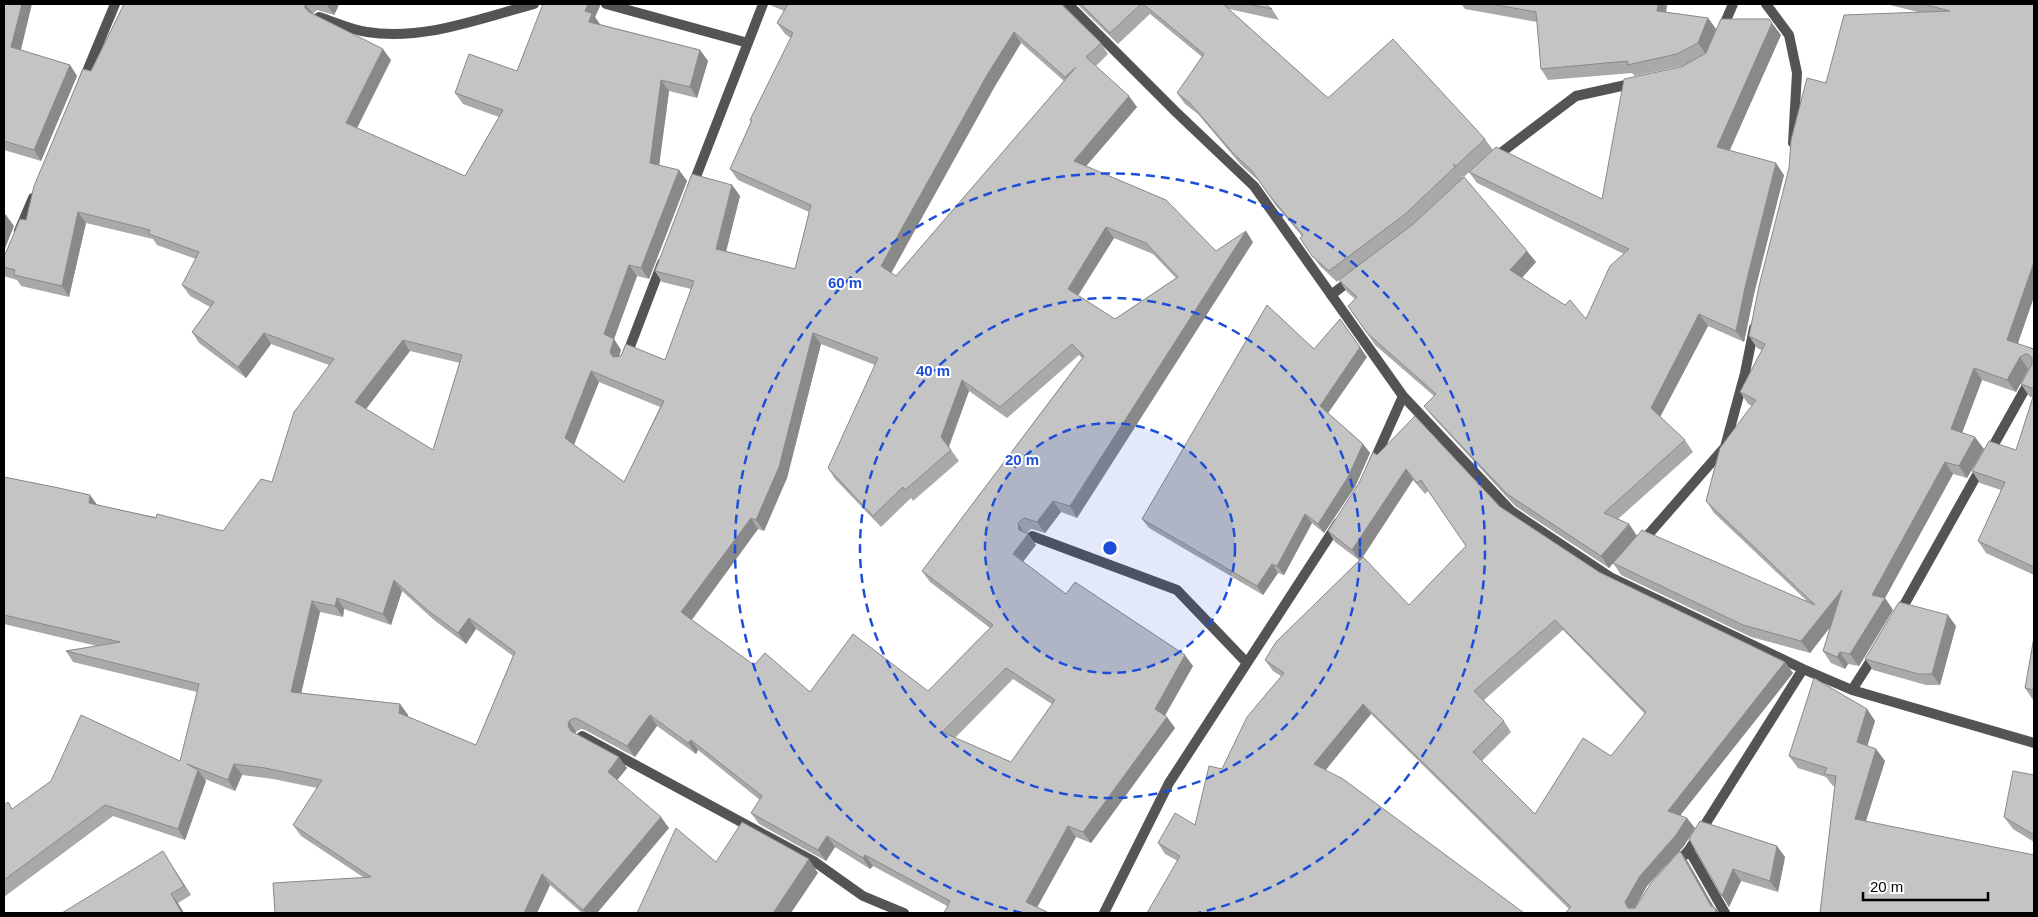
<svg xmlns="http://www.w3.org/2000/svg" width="2038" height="917" font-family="Arial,sans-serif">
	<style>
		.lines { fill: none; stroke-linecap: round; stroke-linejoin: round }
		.street { stroke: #545454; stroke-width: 10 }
		.wall { fill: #a9a9a9; fill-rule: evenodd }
		.shaded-wall { fill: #898989 }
		.building { fill: #c4c4c4; stroke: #898989; fill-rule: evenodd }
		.ring { fill: none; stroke: #1d4ed8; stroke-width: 2.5; stroke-dasharray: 9 6 }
		.centre { fill: #1d4ed8; stroke: #fff; stroke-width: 2.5 }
		.ring-label { font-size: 15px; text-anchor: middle; font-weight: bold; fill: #1d4ed8; stroke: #fff; stroke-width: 4; stroke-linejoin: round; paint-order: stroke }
	</style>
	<rect width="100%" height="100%" fill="#fff"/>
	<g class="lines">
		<path class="street" d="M606,4L748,43
			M1068,4L1174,110L1254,186L1403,396L1511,511L1610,577L1803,669L1852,690L2034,743
			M1766,4L1789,35L1797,73L1793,143
			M319,17C335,22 351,30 367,32C423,41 482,18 534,4
			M1721,32L1733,4
			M83,81L115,4
			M1494,158L1576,96L1635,83
			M692,187L763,4
			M19,231L33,198
			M1331,295L1352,279
			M626,357L662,263
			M1371,468L1403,396
			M1032,536L1177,590L1246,662
			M1641,543L1725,447L1745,373L1754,328
			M1899,614L2034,373
			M1852,690L1875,654
			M582,736L815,862L863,896L904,913
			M1689,850L1725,913
			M1675,865L1689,850L1803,669
			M1104,913L1169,783L1338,523"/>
	</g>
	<path class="wall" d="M4,4L21,50L70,65L77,76L41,161L4,150Z
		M124,4H339L337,9L334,15L317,10L313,14L391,60L357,128L465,176L499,117L463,104L455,93L517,71L543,4H600V6L595,17L599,24L700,50L708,61L697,98L669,91L659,165L679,170L687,181L649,279L637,276L614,339L621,350L619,356L665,360L691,289L662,282L655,271L732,185L740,196L726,251L795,269L809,212L738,180L730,169L751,122L750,120L791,38L785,34L777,23L784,11L770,5L768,4H1062L1101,43L1108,54L1096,66L1137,107L1086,166L1216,251L1253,242L1077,518L1061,512L1045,533L1031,529L1027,533L1028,534L1036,545L1023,562L1066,594L1193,666L1165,716L1175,728L1091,843L1076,837L1037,907L947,906L873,866L870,869L835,847L826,861L759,824L751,813L760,800L698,750L696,754L657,726L635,757L585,730L581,729L576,732V734L627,768L617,780L669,828L597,913H582L550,885L537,913H275L363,877L301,836L293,825L317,788L273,779L242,775L235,791L205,779L206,781L185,840L113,816L4,897V805L12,809L180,761L197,692L73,662L66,651L97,646L4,624V477L90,495L97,505L223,531L272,482L329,365L271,344L246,378L199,343L192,332L210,307L190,296L182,285L196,259L157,245L153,239L86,223L69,297L21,286L17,280L4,276V257L26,220L91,71ZM1021,43L1064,81L896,276L891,273L995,86ZM1114,238L1153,254L1176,278L1115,319L1078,296ZM821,344L875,365L828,468L835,479L881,527L911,498L913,501L959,461L949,447L969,391L1007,418L1079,355L1082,358L922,571L930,582L990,628L928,691L810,692L754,665L692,620L758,529L764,531L787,478ZM410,351L460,363L433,450L366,409ZM599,382L660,407L624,482L574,445ZM402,591L434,620L466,644L476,629L513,656L476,745L407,717L408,715L400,704L301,693L320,612L343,617L344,609L391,625ZM1013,679L1052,704L1011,762L955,738Z
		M1077,4H1265L1272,9L1279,20L1229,9L1328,98L1485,139L1493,150L1602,199L1681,67L1682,66L1635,76L1632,73L1548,80L1541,69L1537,22L1465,9L1461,4H1667L1666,12L1708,18L1716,29L1706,54L1781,35L1729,150L1784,175L1754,294L1744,342L1708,326L1660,417L1685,440L1693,452L1618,519L1629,524L1637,536L1807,601L1714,513L1706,501L1752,406L1748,404L1740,392L1762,350L1757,348L1749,336L1826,83L1918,12L1886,4H2034L2018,344L2034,349V575L1986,553L1978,541L2001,490L1980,483L1972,471L2016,450L2033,398L2029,396L2021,384L2029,369L2016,392L1982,380L1962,433L1984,449L1967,478L1953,474L1885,598L1893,610L1859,666L1848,664L1845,669L1831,663L1823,651L1830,627L1810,653L1751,637L1621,575L1613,563L1609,568L1515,506L1433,417L1424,406L1434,396L1375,345L1348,306L1355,299L1347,292L1339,280L1337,282L1320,266L1300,238L1302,236L1276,206L1260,182L1241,165L1198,114L1185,104L1177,93L1202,57L1150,14L1118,44ZM1469,172L1477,183L1624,254L1586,319L1522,278L1536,262L1461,175L1464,177Z
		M1314,349L1367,357L1328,413L1363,444L1370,453L1355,487L1324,533L1312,523L1284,575L1278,573L1263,595L1149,528L1142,519Z
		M1377,455L1499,506L1599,572L1785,662L1793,673L1680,815L1695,828L1684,846L1647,886L1635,908L1680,851L1688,862L1714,907L1720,913H1565L1569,909L1371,714L1326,770L1178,861L1165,854L1158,843L1195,825L1222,769L1281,676L1273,671L1265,660L1359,560L1335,542L1328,531ZM1413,480L1425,494L1428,491L1466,546L1409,605L1363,557ZM1563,630L1645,714L1611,756L1535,814L1482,761L1511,732L1504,721L1484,700Z
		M1956,626L1940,685H1926L1873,670L1865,659Z
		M2034,637V700H2033L2025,688Z
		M1867,709L1875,721L1867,746L1876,749L1885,761L1866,821L1820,913L1835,786H1833L1826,777L1798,768L1789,756Z
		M2034,775V842L2013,829L2004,817Z
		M1689,839L1777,846L1785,857L1778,892L1741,881L1729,907Z
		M169,861L191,895L178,903L184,913H62Z"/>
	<path class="shaded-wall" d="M22,4H32L19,58L11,47Z
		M305,4L313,14L312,19L305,8Z
		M326,4H339L337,9L334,15Z
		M588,4H600V6L595,17L600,24L596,33L589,22L585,11Z
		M1658,4H1667L1665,22L1657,11Z
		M1708,18L1716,29L1706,54L1698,43Z
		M1772,23L1781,35L1726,159L1717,147Z
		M1014,32L1021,43L995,86L889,277L881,266L987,75Z
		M383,49L391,60L354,134L346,123Z
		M700,50L708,61L697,98L690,87Z
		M70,65L77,76L41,161L34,150Z
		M661,80L669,91L658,174L650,163Z
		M1129,96L1137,107L1081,172L1074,161Z
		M1776,163L1784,175L1754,294L1744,342L1736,331L1746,283Z
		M679,170L687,181L649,279L641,268Z
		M732,185L740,196L724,260L716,249Z
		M78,212L86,223L69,297L62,286Z
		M6,215L14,226L4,251V222Z
		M1106,227L1114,238L1075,300L1068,289Z
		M1246,231L1253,242L1077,518L1070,506Z
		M1527,251L1536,262L1518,282L1510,270Z
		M2034,262V297L2015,352L2007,340Z
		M629,265L637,276L614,339L621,350L617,363L610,352L604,334Z
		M1699,314L1708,326L1659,419L1651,408Z
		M264,333L271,344L246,378L238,367Z
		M813,333L821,344L787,478L764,531L756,520Z
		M403,340L410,351L363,413L355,402Z
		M1360,347L1367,357L1326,416L1320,406Z
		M2020,357L2028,369L2016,392L2007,380Z
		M1974,368L1982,380L1959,441L1951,429Z
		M591,371L599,382L572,449L565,438Z
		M962,380L969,391L948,448L941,437Z
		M1975,437L1984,449L1967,478L1959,466Z
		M1363,444L1370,453L1355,487L1324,533L1318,524Z
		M1945,462L1953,474L1885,598L1893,610L1859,666L1850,654L1872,595Z
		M1406,469L1413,480L1360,561L1352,550Z
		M90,495L98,506L89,503Z
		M1053,501L1061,512L1045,533L1037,522Z
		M1305,514L1312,523L1284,575L1277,566Z
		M751,518L758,529L689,623L681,612Z
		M1018,523L1025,534H1028L1036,545L1020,565L1013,554L1019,530Z
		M1629,524L1637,536L1609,568L1601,556Z
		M1272,564L1278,573L1263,595L1257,586Z
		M394,580L402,591L391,625L383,614Z
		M1842,590L1850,602L1810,653L1801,641Z
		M337,598L344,609L343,617L335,606Z
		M312,601L320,612L299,703L291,692Z
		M1948,615L1956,626L1940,685L1932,674Z
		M469,618L476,629L466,644L458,633Z
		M1840,652L1848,664L1845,669L1837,657Z
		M1185,655L1193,666L1162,720L1155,709Z
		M1785,662L1793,673L1675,822L1668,811Z
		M400,704L408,715L407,724L399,713Z
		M1363,704L1371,714L1322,774L1314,764Z
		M1867,709L1875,721L1865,754L1857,742Z
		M650,715L657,726L635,757L627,746Z
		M1167,717L1175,728L1091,843L1083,832Z
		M569,721L576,732L575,737L568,726Z
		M691,740L698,750L696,754L688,743Z
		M1876,749L1885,761L1863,830L1855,819Z
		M619,757L627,768L615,783L608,772Z
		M234,764L242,775L235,791L228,780Z
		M198,770L206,781L185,840L178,829Z
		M661,817L669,828L597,913H586L583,910Z
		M1687,818L1695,828L1684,846L1647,886L1632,913L1625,902L1640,876Z
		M1068,826L1076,837L1034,913L1026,902Z
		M827,836L835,847L826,861L818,850Z
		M1777,846L1785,857L1778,892L1770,881Z
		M163,851L169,861L191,895L184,886Z
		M1680,851L1688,862L1716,911V909L1720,913H1715L1711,906Z
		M865,855L873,866L870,869L863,858Z
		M809,859L818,873L791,913H773Z
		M1733,869L1741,881L1729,907L1722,896Z
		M542,874L550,885L537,913H524Z
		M171,894L178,903L184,913H182Z"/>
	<path class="building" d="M4,4H22L11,47L70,65L34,150L4,141Z
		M124,4H305V8L309,12L383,49L346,123L465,176L503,110L455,93L469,54L517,71L543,4H588L585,11L592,13L589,22L700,50L690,87L661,80L650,163L679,170L641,268L629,265L604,334L614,339L610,352L613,357L621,356L626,344L665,360L694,281L655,271L692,174L732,185L716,249L795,269L811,205L730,169L752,120H750L793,33L777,23L788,4H787H1061L1101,43L1086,57L1129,96L1074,161L1166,200L1216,251L1246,231L1070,506L1053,501L1037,522L1024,518L1018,523L1019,530L1028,534L1013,554L1066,594L1075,582L1185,655L1155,709L1167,717L1083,832L1068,826L1026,902L1049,913H944L950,901L865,855L863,858L827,836L818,850L751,813L762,796L691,740L688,743L650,715L627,746L578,719L574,718L569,721L568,726L571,731L619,757L608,772L661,817L583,910L542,874L524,913H275L273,883L371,877L293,825L322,780L265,768L234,764L228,780L187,764L198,770L178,829L105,805L4,880V805L8,802L12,809L51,781L81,715L180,761L199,684L66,651L120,642L4,615V477L59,488L90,495L89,503L156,518L157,514L223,531L261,479L272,482L294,412L334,359L264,333L238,367L192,332L214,302L182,285L199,252L149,234L150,230L78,212L62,286L14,275L15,270L4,267V257L20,219L26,220L34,186L83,69L91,71ZM1014,32L1065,77L1076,67L896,276L881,266L987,75ZM1106,227L1146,243L1178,277L1115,319L1068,289ZM813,333L878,358L828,468L873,516L903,487L905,490L951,450L941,437L962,380L1000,407L1072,344L1084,356L922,571L993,625L928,691L853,634L810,692L765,653L754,665L681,612L751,518L756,520L779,467ZM403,340L462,355L433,450L355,402ZM591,371L664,401L624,482L565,438ZM394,580L426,609L458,633L469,618L515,652L476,745L399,713L400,704L291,692L312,601L335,606L337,598L383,614ZM1006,668L1055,700L1011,762L942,732Z
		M1081,4H1141L1110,33Z
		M1143,4H1223L1328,98L1393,39L1485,139L1456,166L1453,164L1455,167L1404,215L1329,271L1312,256L1300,238L1303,235L1269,195L1252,171L1234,154L1190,103L1177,93L1204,54Z
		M1248,4H1265L1272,9Z
		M1490,4H1658L1657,11L1708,18L1698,43L1677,54L1627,65L1628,61L1541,69L1536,12Z
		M1923,4H2034V262L2007,340L2034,349V389L2021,384L2032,364V358L2029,355L2025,354L2020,357L2007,380L1974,368L1951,429L1975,437L1959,466L1945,462L1872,595L1885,598L1850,654L1840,652L1837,657L1823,651L1842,590L1801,641L1743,625L1613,563L1642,530L1815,605L1706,501L1720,448L1756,400L1740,392L1765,344L1749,336L1759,286L1789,168L1791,140L1807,78L1826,83L1844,15L1950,11Z
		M1721,19H1769L1772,23L1717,147L1776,163L1746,283L1736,331L1699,314L1651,408L1685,440L1604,513L1629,524L1601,556L1507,494L1424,406L1436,394L1367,333L1348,306L1357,297L1339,280L1412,225L1464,177L1527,251L1510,270L1565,305L1570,300L1586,319L1610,266L1629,249L1469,172L1496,147L1602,199L1624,79L1681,67L1706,53Z
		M4,215H6L4,222Z
		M1267,305L1314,349L1340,319L1360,347L1320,406L1363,444L1348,477L1318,524L1305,514L1277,566L1272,564L1257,586L1142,519Z
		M2034,394V567L1978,541L2005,482L1972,471L1989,441L2016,450Z
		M1415,416L1499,506L1599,572L1785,662L1668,811L1687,818L1676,835L1640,876L1625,902L1628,908H1635L1651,883L1680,851L1711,906L1716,909L1715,913H1565L1571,907L1363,704L1314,764L1343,779L1524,913H1147L1180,856L1158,843L1175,813L1195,825L1209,766L1222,769L1247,717L1284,673L1265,660L1276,642L1363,557L1409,605L1466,546L1421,480L1417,483L1406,469L1352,550L1328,531L1359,483L1373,452L1377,455ZM1555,620L1646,712L1611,756L1583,738L1535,814L1473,752L1504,721L1474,691Z
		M1899,602L1948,615L1932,674H1918L1865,659Z
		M2034,637V690L2025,688Z
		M1814,678L1867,709L1857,742L1876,749L1855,819L2034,855V913H1820L1836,776L1824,774L1827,768L1789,756Z
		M2013,771L2034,775V835L2004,817Z
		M1700,821L1777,846L1770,881L1733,869L1722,896L1689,839Z
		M742,822L809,859L773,913H637L676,828L716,862Z
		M163,851L184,886L171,894L182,913H62Z"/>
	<circle cx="1110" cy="548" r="125" fill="#1d4ed8" fill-opacity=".12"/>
	<g class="ring">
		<circle cx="1110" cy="548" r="125"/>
		<circle cx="1110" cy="548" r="250"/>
		<path d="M1022 913A375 375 0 1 1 1198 913"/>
	</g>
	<circle cx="1110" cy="548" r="8" class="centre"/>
	<g class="ring-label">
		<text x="845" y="288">60 m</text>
		<text x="933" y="376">40 m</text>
		<text x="1022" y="465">20 m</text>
	</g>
	<rect width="2038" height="917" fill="none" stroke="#000000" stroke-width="10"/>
	<path d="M1863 892v8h125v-8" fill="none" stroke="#000000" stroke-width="2.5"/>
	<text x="1870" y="892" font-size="15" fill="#000000" stroke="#ffffff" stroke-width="4" paint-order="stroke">20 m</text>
</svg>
